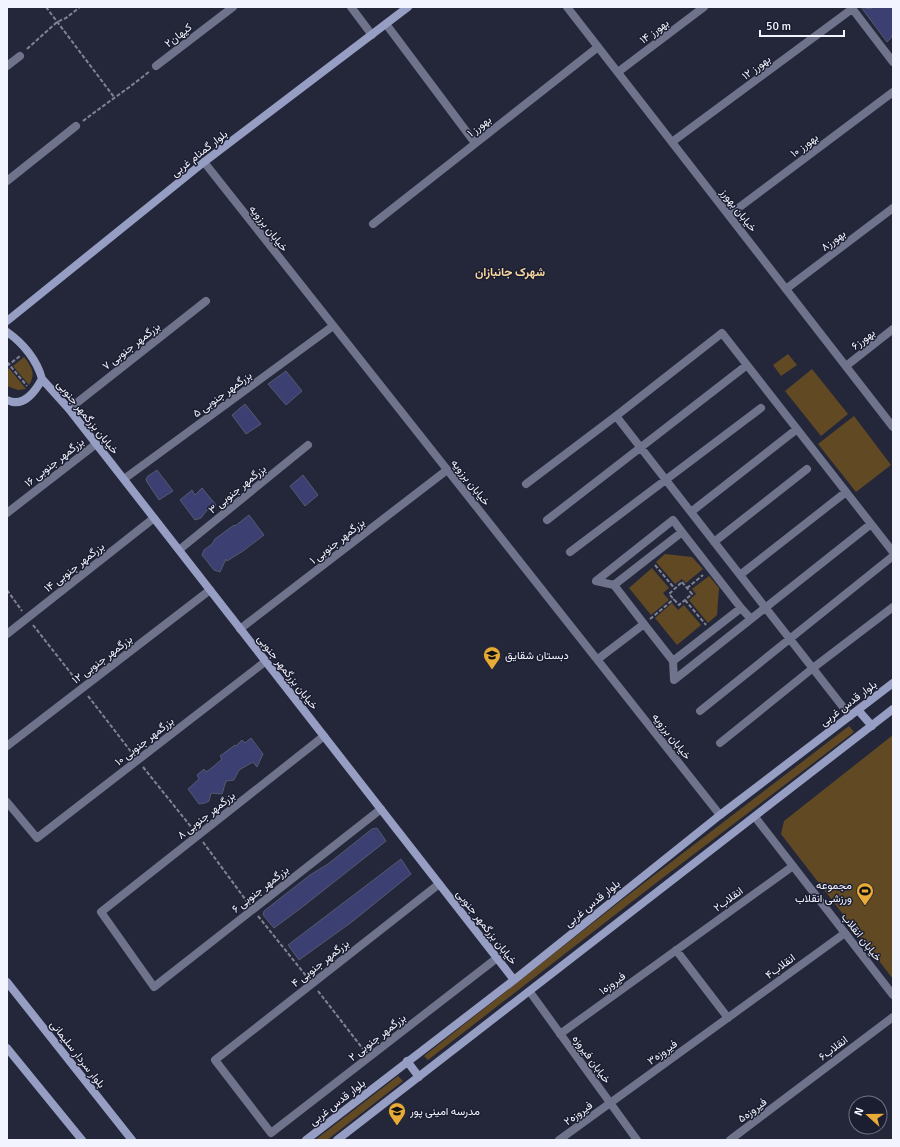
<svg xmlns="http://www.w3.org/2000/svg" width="900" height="1147" font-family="Signika,Vazirmatn,sans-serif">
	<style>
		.green { fill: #614a23 }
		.building { fill: #3b3f71; stroke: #565a70 }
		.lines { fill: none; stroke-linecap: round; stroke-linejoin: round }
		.path { stroke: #818393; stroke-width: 2; stroke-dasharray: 4 2; stroke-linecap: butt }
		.minor { stroke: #6f738b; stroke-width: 8 }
		.tertiary { stroke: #6f738b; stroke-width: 8 }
		.secondary { stroke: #979ec4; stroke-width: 8 }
		.labels { text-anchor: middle; stroke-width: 3; stroke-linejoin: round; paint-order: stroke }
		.street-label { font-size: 11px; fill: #f2f4ff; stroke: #1b1d30 }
		.poi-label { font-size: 11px; fill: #f2f4ff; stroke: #1b1d30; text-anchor: start }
		.neighbourhood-label { font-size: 12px; font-weight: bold; fill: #fad7a1; stroke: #1b1d30 }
	</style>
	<rect width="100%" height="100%" fill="#24273a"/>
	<path class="green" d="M788,354L797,365L781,376L773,365Z
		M24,357C32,367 36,374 29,385L13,366Z
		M9,368L26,389L18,390L7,386V370Z
		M812,369L848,414L821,436L785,391Z
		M854,416L891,465L856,492L818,444Z
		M665,554L692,557L703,569L686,583L682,579L675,584L656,562Z
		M652,568L669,588L663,593L669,600L651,615L629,588Z
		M709,576L719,588L717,615L708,623L689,600L696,594L692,589Z
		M672,603L678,610L684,605L701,625L677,645L655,618Z
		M849,726L854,732L656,883L428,1060L424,1056L627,896Z
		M893,735V979L781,834L784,821Z
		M398,1076L403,1081L327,1140H315Z"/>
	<path class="building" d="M861,7L871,9L873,7H893V32L891,38L887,42Z
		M286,371L302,391L286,405L268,384Z
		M245,404L261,424L246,434L232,415Z
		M157,470L173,491L159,500L147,482L146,479L148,476Z
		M303,475L318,495L305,506L290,486Z
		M202,488L216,505L212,510H207L201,518L195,520L180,500L192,490L195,495Z
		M249,515L264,535L243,551L227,561L226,559L220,572L214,570L202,555L204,550L212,544L215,539L234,525L235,526Z
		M251,738L263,754L257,767L253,762L239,770L234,780L226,781L222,794L211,793L209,801L205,803L199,804L188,789L199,779L197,775L204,769L206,772L213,767L222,759L220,756L235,745L236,746L242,740L245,743Z
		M377,828L386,841L301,908L274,928L263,915L264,911L310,875L328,864L372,829Z
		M401,859L411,874L353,921L299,960L288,945Z"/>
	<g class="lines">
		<path class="path" d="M46,7L114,97
			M27,49L57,22L66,18L80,7
			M83,121C105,104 128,89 150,71
			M7,362L27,386
			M7,366L20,356
			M655,565L675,589
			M682,582L692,594L679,605L669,594Z
			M687,588L703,575
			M7,590L22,611
			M685,600L706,625
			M650,619L674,599
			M33,625L77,681
			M88,696L132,753
			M143,767L192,828
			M203,842L248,903
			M258,916L307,977
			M318,991L363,1049"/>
		<path class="minor" d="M351,7L372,35
			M851,7L893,62
			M386,24L475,143
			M7,66L20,56
			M156,66L233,7
			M618,72L704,7
			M672,142L852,9
			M7,181L76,126
			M729,215L893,92
			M373,224L598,47
			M786,289L893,208
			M846,366L893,329
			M69,409L206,301
			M124,479L333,326
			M526,484L616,416
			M691,512L797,429
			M7,513L96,444
			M547,520L747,365
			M714,542L807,469
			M179,550L308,445
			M570,552L761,408
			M740,575L846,492
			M614,585L596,581L673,520L682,532
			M741,608L751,619L871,524
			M240,629L447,470
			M7,634L154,518
			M598,659L644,624L673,661L741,608L682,532L614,585L644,624
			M673,661L674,680L751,619
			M700,711L893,556
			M850,716L616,416L722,333L893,552
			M324,736L101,912L154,987L381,809
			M720,743L813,668L893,607
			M7,746L210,590
			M7,802L37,838L266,661
			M439,884L215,1060L271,1133L497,958
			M676,950L728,1018
			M560,1034L793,866
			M559,1140L845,933
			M730,1140L893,1017"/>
		<path class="tertiary" d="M567,7L893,427
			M204,162L720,815
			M755,817L893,995
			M530,992L637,1140"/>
		<path class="secondary" d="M7,321L204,162L408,7
			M7,332C23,343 37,360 42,379C35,392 23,408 7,400
			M42,379L69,409L514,980
			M858,710L872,726
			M7,982L132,1140
			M7,1048L82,1140
			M407,1061L419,1077
			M306,1140L514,980L720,815L893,683
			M337,1140L893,709"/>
	</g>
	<defs>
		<g id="school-pin" transform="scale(0.9)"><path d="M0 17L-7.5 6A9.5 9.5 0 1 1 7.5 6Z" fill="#e8ab37" stroke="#1b1d30"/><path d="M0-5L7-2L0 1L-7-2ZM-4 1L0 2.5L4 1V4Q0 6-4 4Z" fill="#111"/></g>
		<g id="stadium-pin" transform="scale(0.9)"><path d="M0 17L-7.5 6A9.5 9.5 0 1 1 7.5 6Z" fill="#e8ab37" stroke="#1b1d30"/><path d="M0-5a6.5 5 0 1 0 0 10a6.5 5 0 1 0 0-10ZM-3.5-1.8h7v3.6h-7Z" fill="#111"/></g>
	</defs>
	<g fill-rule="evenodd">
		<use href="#school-pin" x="492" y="655"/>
		<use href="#stadium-pin" x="865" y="891"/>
		<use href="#school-pin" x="397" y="1111"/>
	</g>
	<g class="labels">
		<g class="street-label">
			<text transform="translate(654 31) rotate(-37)" y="4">بهورز ۱۴</text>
			<text transform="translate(178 35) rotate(-38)" y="4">کیهان۲</text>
			<text transform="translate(756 67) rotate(-37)" y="4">بهورز ۱۲</text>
			<text transform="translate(479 126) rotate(-38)" y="4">بهورز ۱</text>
			<text transform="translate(804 145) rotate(-37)" y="4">بهورز ۱۰</text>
			<text transform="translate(199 153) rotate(-38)" y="4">بلوار گمنام غربی</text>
			<text transform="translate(739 210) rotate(52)" y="4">خیابان بهورز</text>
			<text transform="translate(269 228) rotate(52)" y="4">خیابان برزویه</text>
			<text transform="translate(833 240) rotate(-37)" y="4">بهورز۸</text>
			<text transform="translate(863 339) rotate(-38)" y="4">بهورز۶</text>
			<text transform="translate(131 346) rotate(-38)" y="4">بزرگمهر جنوبی ۷</text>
			<text transform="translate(222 394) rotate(-36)" y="4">بزرگمهر جنوبی ۵</text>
			<text transform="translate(88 417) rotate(51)" y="4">خیابان بزرگمهر جنوبی</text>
			<text transform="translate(54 462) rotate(-38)" y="4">بزرگمهر جنوبی ۱۶</text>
			<text transform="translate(471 482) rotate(52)" y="4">خیابان برزویه</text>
			<text transform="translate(237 489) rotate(-39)" y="4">بزرگمهر جنوبی ۳</text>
			<text transform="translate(337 541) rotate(-38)" y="4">بزرگمهر جنوبی ۱</text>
			<text transform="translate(74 567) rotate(-38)" y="4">بزرگمهر جنوبی ۱۴</text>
			<text transform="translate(102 659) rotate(-37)" y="4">بزرگمهر جنوبی ۱۲</text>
			<text transform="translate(288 672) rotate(52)" y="4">خیابان بزرگمهر جنوبی</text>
			<text transform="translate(848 703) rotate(-37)" y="4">بلوار قدس غربی</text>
			<text transform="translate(672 736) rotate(52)" y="4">خیابان برزویه</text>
			<text transform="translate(144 741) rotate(-38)" y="4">بزرگمهر جنوبی ۱۰</text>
			<text transform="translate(206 815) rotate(-38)" y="4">بزرگمهر جنوبی ۸</text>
			<text transform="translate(260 889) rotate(-38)" y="4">بزرگمهر جنوبی ۶</text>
			<text transform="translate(728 899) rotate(-36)" y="4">انقلاب۲</text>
			<text transform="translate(592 903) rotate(-39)" y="4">بلوار قدس غربی</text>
			<text transform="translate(487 927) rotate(52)" y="4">خیابان بزرگمهر جنوبی</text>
			<text transform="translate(862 937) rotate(52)" y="4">خیابان انقلاب</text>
			<text transform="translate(320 963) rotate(-38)" y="4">بزرگمهر جنوبی ۴</text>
			<text transform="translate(780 966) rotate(-36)" y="4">انقلاب۴</text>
			<text transform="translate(612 983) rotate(-36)" y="4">فیروزه۱</text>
			<text transform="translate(377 1037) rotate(-38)" y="4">بزرگمهر جنوبی ۲</text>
			<text transform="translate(833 1048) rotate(-37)" y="4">انقلاب۶</text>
			<text transform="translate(662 1052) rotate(-36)" y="4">فیروزه۳</text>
			<text transform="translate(78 1054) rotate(52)" y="4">بلوار سردار سلیمانی</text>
			<text transform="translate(592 1059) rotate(54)" y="4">خیابان فیروزه</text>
			<text transform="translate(337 1102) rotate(-38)" y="4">بلوار قدس غربی</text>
			<text transform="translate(752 1110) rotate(-37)" y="4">فیروزه۵</text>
			<text transform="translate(578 1113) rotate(-36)" y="4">فیروزه۲</text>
		</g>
		<g class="poi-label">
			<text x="505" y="659">دبستان شقایق</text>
			<text x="852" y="889" text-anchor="end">مجموعه<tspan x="852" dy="13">ورزشی انقلاب</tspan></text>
			<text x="410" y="1115">مدرسه امینی پور</text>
		</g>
		<g class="neighbourhood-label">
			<text x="510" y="276">شهرک جانبازان</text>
		</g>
	</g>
	<rect width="900" height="1147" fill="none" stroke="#f2f4ff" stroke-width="16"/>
	<g transform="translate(868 1115) rotate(291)"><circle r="19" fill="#1b1d30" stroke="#717383"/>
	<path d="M0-3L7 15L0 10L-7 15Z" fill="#e8ab37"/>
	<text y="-6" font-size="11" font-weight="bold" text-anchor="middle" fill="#f2f4ff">N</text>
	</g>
	<path d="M760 30v6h84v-6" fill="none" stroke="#f2f4ff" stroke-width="2"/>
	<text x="766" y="30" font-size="12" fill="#f2f4ff" stroke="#1b1d30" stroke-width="3" paint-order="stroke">50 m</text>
</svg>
